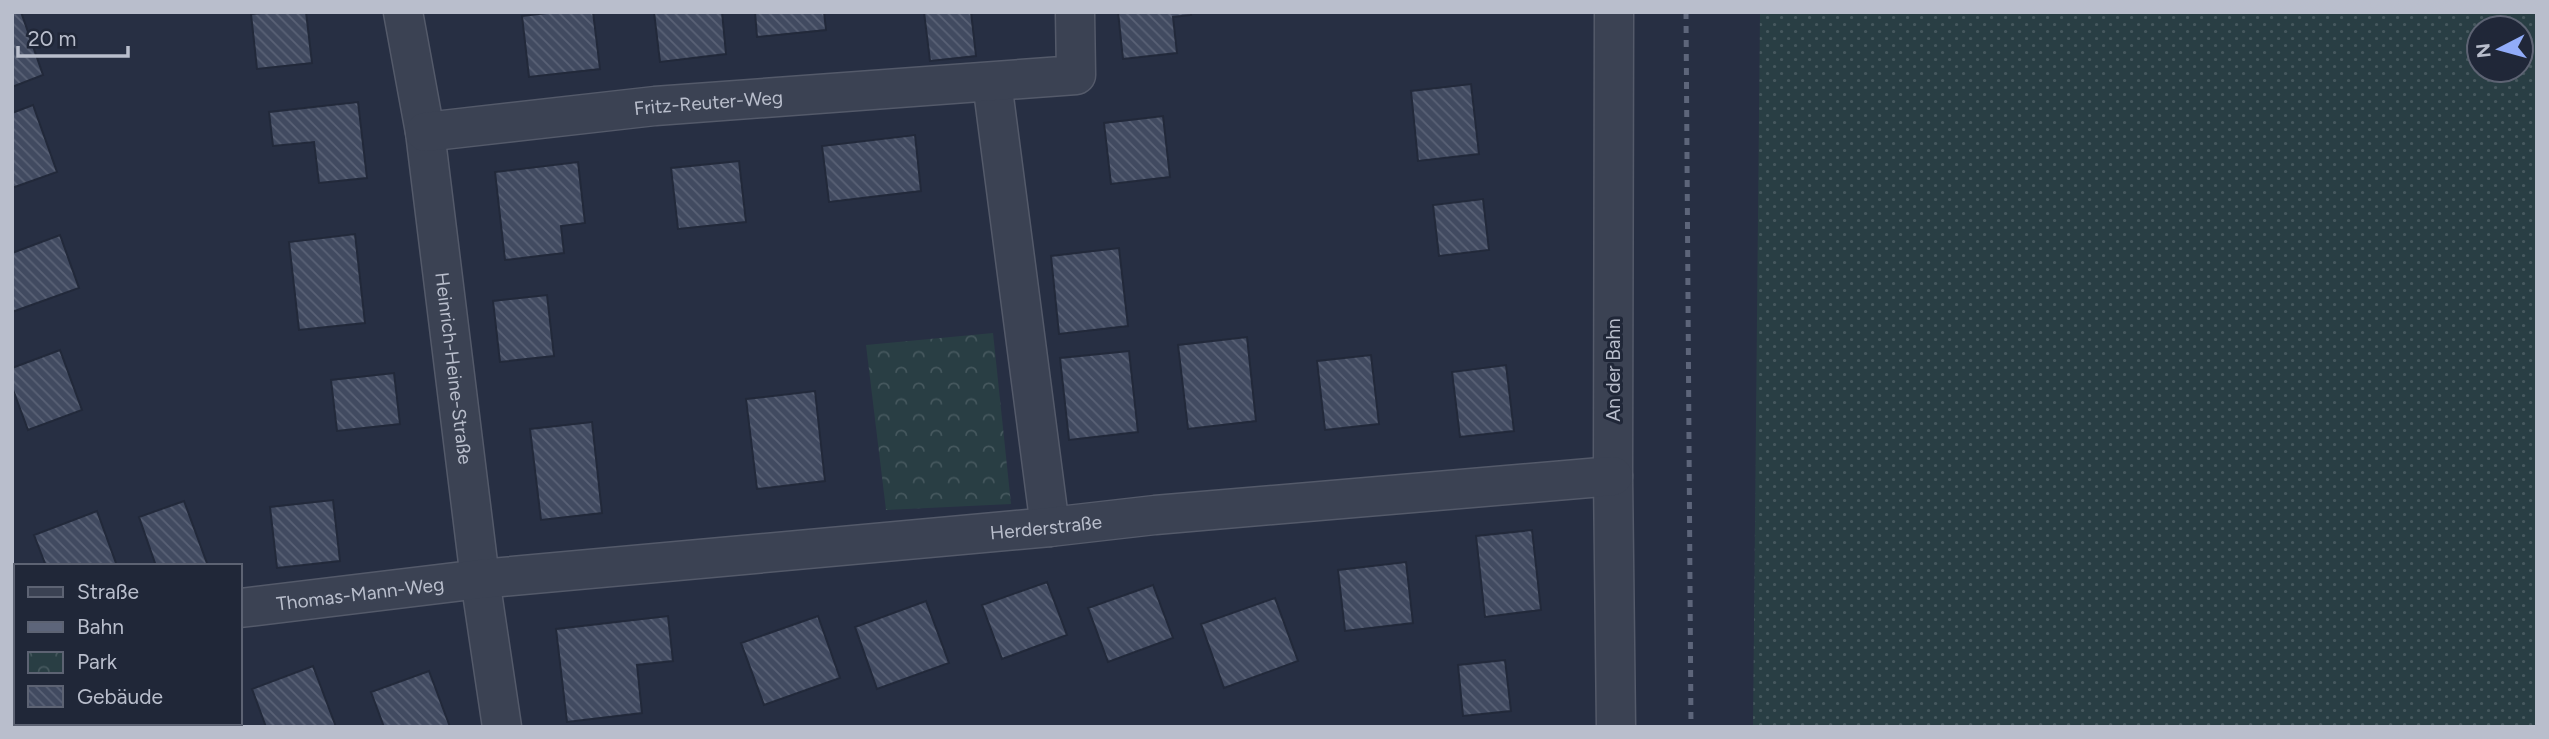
<svg xmlns="http://www.w3.org/2000/svg" width="2549" height="739" font-family="Figtree,sans-serif">
	<style>
		.grass { fill: url(#grass-dots); fill-rule: evenodd }
		.park { fill: url(#park-crowns) }
		.building { fill: url(#building-back-hatch); stroke: #22293a; stroke-width: 2 }
		.lines { fill: none; stroke-linecap: round; stroke-linejoin: round }
		.minor-casing { stroke: #545a6a; stroke-width: 41 }
		.minor { stroke: #3b4253; stroke-width: 38 }
		.rail { stroke: #5d657a; stroke-width: 5; stroke-dasharray: 7 7; stroke-linecap: butt }
		.labels { text-anchor: middle; stroke-width: 6; stroke-linejoin: round; paint-order: stroke }
		.street-label { font-size: 19px; fill: #b9becc; stroke: #202738 }
	</style>
	<defs>
		<pattern id="grass-dots" width="8" height="8" patternUnits="userSpaceOnUse" patternTransform="scale(1.75)"><rect width="8" height="8" fill="#293e44"/><path d="M2 2h.1M6 6h.1" fill="none" stroke="#46585e" stroke-width="1.8" stroke-linecap="round"/></pattern>
		<pattern id="park-crowns" width="20" height="18" patternUnits="userSpaceOnUse" patternTransform="scale(1.75)"><rect width="20" height="18" fill="#293e44"/><path d="M2 6a3 3 0 1 1 6 0M12 15a3 3 0 1 1 6 0" fill="none" stroke="#46585e"/></pattern>
		<pattern id="building-back-hatch" width="6" height="6" patternUnits="userSpaceOnUse" patternTransform="scale(1.75)"><rect width="6" height="6" fill="#414a60"/><path d="M-1 5l2 2M0 0l6 6M5-1l2 2" fill="none" stroke="#5a6276"/></pattern>
	</defs>
	<rect width="100%" height="100%" fill="#272f43"/>
	<path class="grass" d="M1760,12H2537V727H1753ZM2479,28H2521V70H2479Z"/>
	<path class="park" d="M993,333L1011,504L886,510L866,345Z"/>
	<path class="building" d="M12,12H21L43,75L12,87Z
		M270,12H306L312,63L257,69L251,14Z
		M555,12H593L600,69L529,77L522,16Z
		M654,12H722L726,54L660,62Z
		M755,12H824L826,30L757,37Z
		M924,12H971L976,56L930,61Z
		M1118,12H1190L1191,15L1173,17L1177,53L1123,59Z
		M1471,84L1479,154L1418,161L1411,91Z
		M358,102L367,178L319,183L314,142L273,146L269,112Z
		M33,105L57,172L12,188V113Z
		M1163,116L1170,177L1111,184L1104,123Z
		M915,135L921,191L829,202L822,146Z
		M739,161L746,222L678,229L671,168Z
		M578,162L585,223L561,226L564,253L505,260L495,172Z
		M1483,199L1489,250L1439,256L1433,205Z
		M355,234L365,323L299,330L289,242Z
		M60,235L79,288L12,312V253Z
		M1119,248L1128,326L1059,334L1051,256Z
		M547,295L554,356L500,362L493,301Z
		M1247,337L1256,421L1188,429L1178,345Z
		M60,350L82,410L28,430L12,387V368Z
		M1129,351L1138,432L1069,440L1060,358Z
		M1371,355L1379,424L1325,430L1317,361Z
		M1506,365L1514,431L1460,437L1452,372Z
		M394,373L400,424L337,431L331,380Z
		M815,391L825,481L757,489L746,399Z
		M592,422L602,513L541,520L530,429Z
		M333,500L340,561L277,568L270,507Z
		M184,501L208,566H156L139,517Z
		M97,511L117,566H46L34,535Z
		M1532,530L1541,610L1485,617L1476,536Z
		M1406,562L1413,623L1345,631L1338,570Z
		M1047,582L1067,635L1002,659L982,605Z
		M1153,585L1173,638L1108,662L1088,608Z
		M1275,598L1298,661L1224,688L1201,624Z
		M926,601L949,663L877,689L855,627Z
		M668,616L673,661L637,665L642,713L567,722L556,629Z
		M818,616L840,678L764,705L741,643Z
		M1505,660L1511,711L1463,716L1458,665Z
		M313,666L336,727H266L252,689Z
		M429,671L450,727H384L371,692Z
		M154,723H231L221,727H156Z"/>
	<g class="lines">
		<g class="minor-casing">
			<g id="minor">
				<path id="s1" d="M403,12L425,132L480,579L502,727"/>
				<path d="M1614,12L1613,476L1616,727"/>
				<path d="M992,82L1050,527"/>
				<path id="s2" d="M425,132L655,106L1076,75L1075,12"/>
				<path id="s3" d="M240,608L480,579L1050,527L1155,515L1613,476"/>
				<path d="M12,635L16,634"/>
			</g>
		</g>
		<use href="#minor" class="minor"/>
		<path class="rail" d="M1686,12L1691,727"/>
	</g>
	<g class="labels">
		<g class="street-label">
			<text dy="7" stroke="none"><textPath href="#s2" startOffset="285">Fritz-Reuter-Weg</textPath></text>
			<text dy="7" stroke="none"><textPath href="#s1" startOffset="360">Heinrich-Heine-Straße</textPath></text>
			<text transform="translate(1613 370) rotate(-90)" y="7">An der Bahn</text>
			<text dy="7" stroke="none"><textPath href="#s3" startOffset="810">Herderstraße</textPath></text>
			<text dy="7" stroke="none"><textPath href="#s3" startOffset="121">Thomas-Mann-Weg</textPath></text>
		</g>
	</g>
	<rect width="2549" height="739" fill="none" stroke="#b9becc" stroke-width="28"/>
	<rect x="14" y="564" width="228" height="161" fill="#202738" stroke="#5d6373" stroke-width="2"/>
	<rect x="28" y="587" width="35" height="10" fill="#3b4253" stroke="#5d6373" stroke-width="2"/>
	<text x="77" y="599" font-size="21" fill="#b9becc">Straße</text>
	<rect x="28" y="622" width="35" height="10" fill="#5d657a" stroke="#5d6373" stroke-width="2"/>
	<text x="77" y="634" font-size="21" fill="#b9becc">Bahn</text>
	<rect x="28" y="652" width="35" height="21" fill="url(#park-crowns)" stroke="#5d6373" stroke-width="2"/>
	<text x="77" y="669" font-size="21" fill="#b9becc">Park</text>
	<rect x="28" y="686" width="35" height="21" fill="url(#building-back-hatch)" stroke="#5d6373" stroke-width="2"/>
	<text x="77" y="704" font-size="21" fill="#b9becc">Gebäude</text>
	<g transform="translate(2500 49) rotate(264)"><circle r="33" fill="#202738" stroke="#5d6373" stroke-width="2"/>
	<path d="M0-5L12 26L0 18L-12 26Z" fill="#91acf9"/>
	<text y="-10" font-size="19" font-weight="bold" text-anchor="middle" fill="#b9becc">N</text>
	</g>
	<path d="M18 46v10h110v-10" fill="none" stroke="#b9becc" stroke-width="3.5"/>
	<text x="28" y="46" font-size="21" fill="#b9becc" stroke="#202738" stroke-width="5" paint-order="stroke">20 m</text>
</svg>
